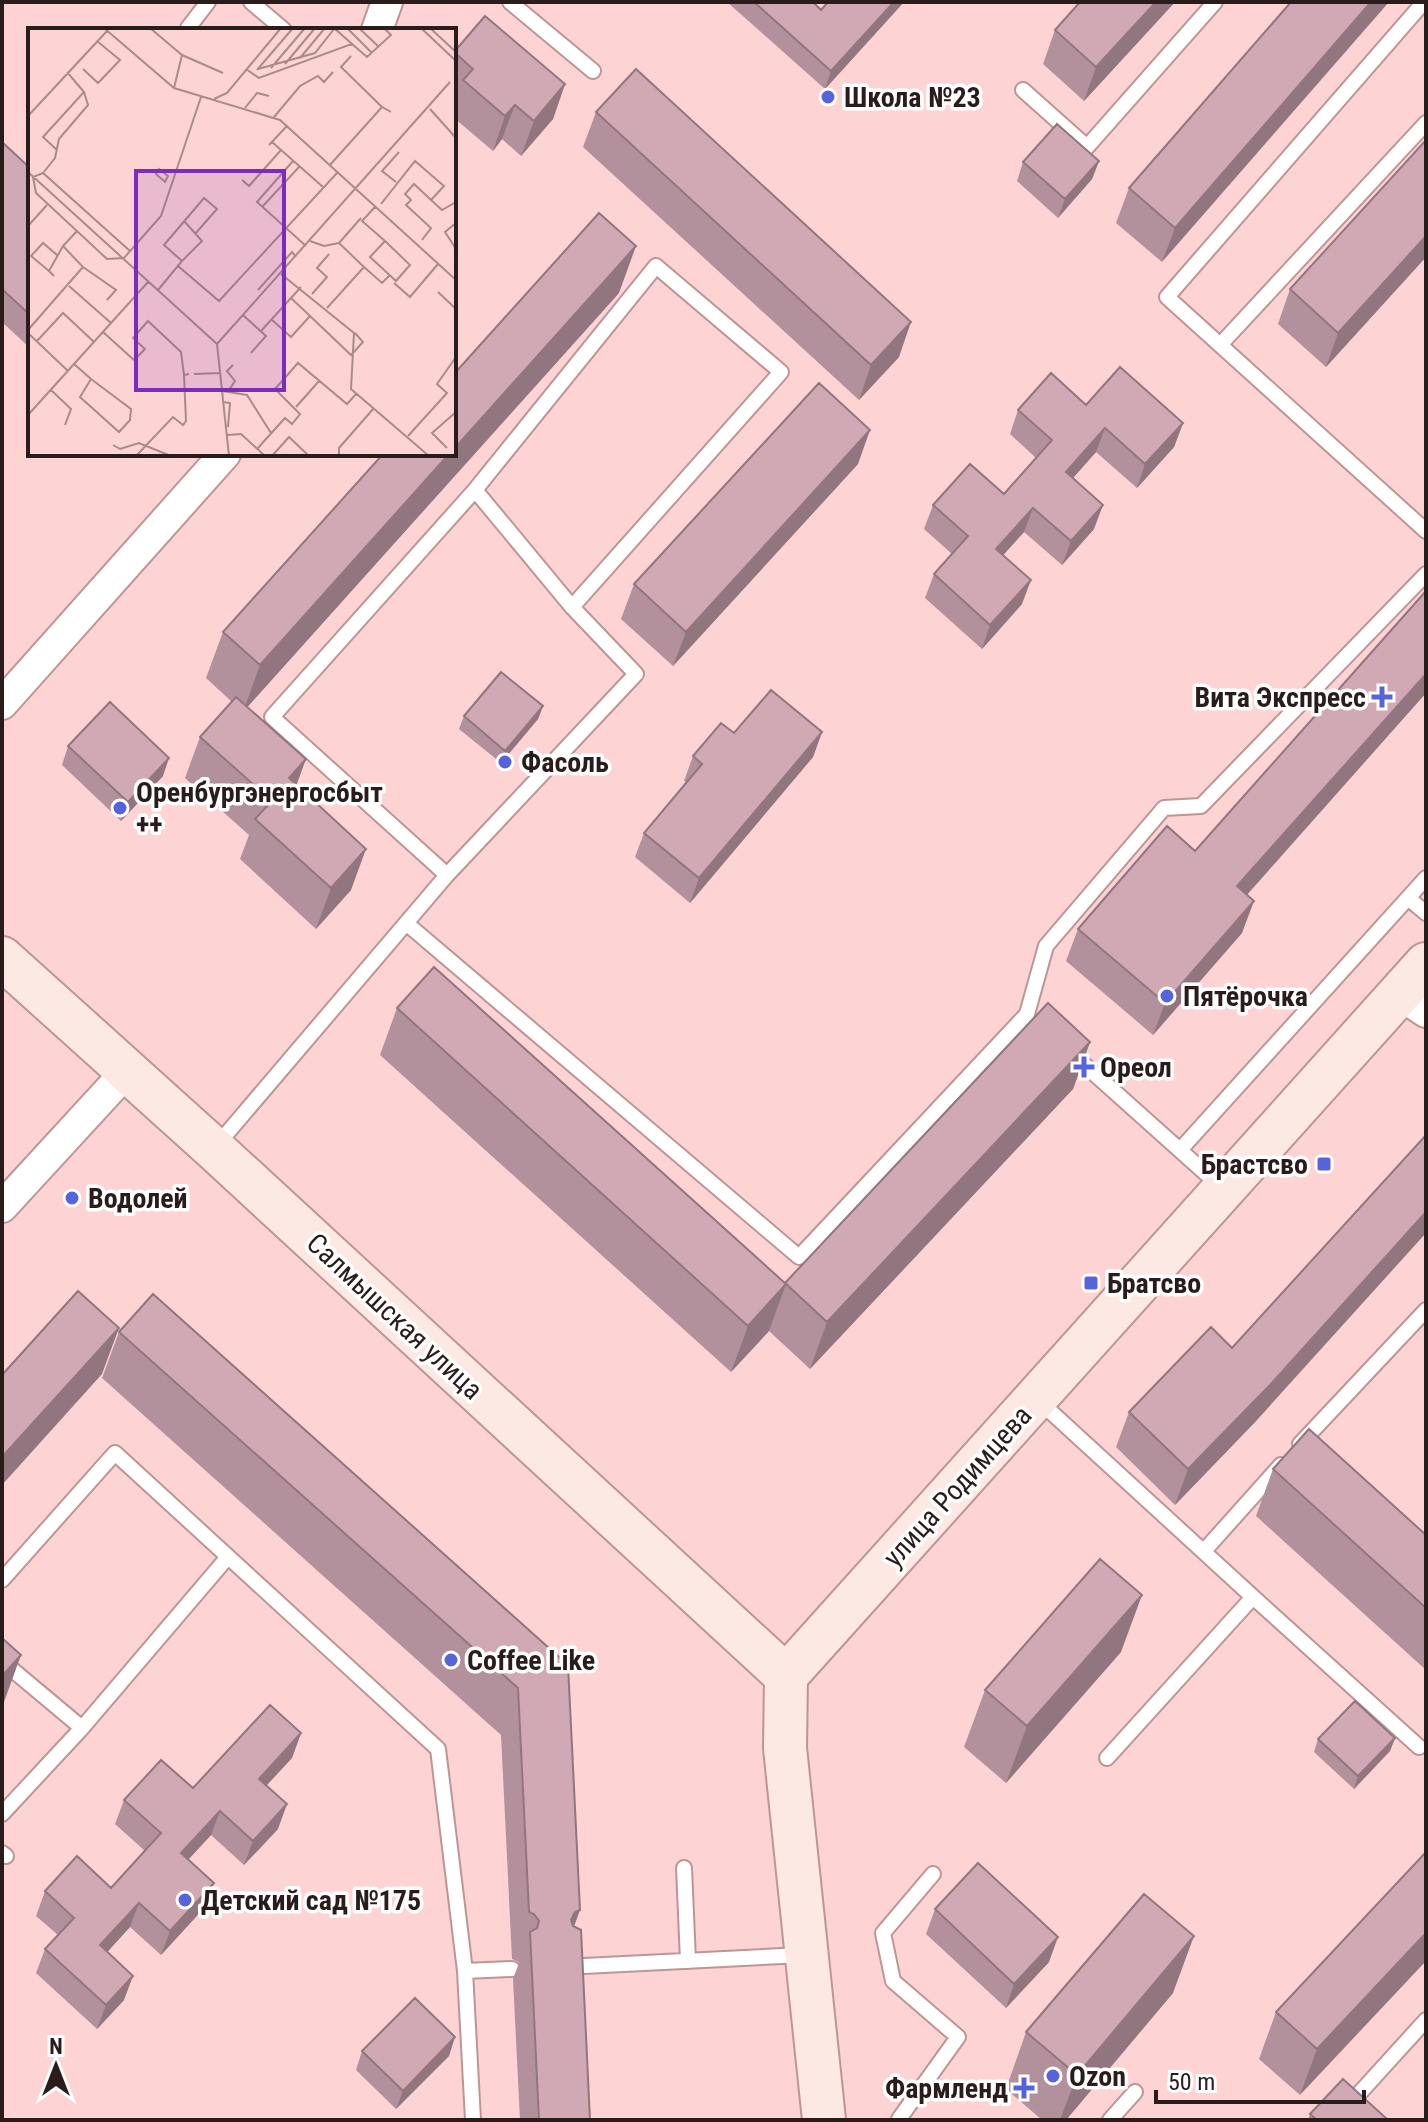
<svg xmlns="http://www.w3.org/2000/svg" width="1428" height="2122" font-family="'Roboto Condensed',sans-serif">
	<style>
		.lines { fill: none; stroke-linecap: round; stroke-linejoin: round }
		.lane-casing { stroke: #be9596; stroke-width: 18 }
		.street-casing { stroke: #be9596; stroke-width: 34 }
		.secondary-casing { stroke: #be9596; stroke-width: 46 }
		.lane { stroke: #fff; stroke-width: 14 }
		.street { stroke: #fff; stroke-width: 30 }
		.secondary { stroke: #fce9e3; stroke-width: 42 }
		.wall { fill: #b3919c }
		.shaded-wall { fill: #92767f }
		.building { fill: #d0a9b5; stroke: #92767f; stroke-width: 2 }
		.poi-dot { fill: #5664db; stroke: #fff; stroke-width: 3 }
		.labels { text-anchor: middle; stroke-width: 7; stroke-linejoin: round; paint-order: stroke }
		.poi-label { font-size: 28px; font-weight: bold; fill: #2b1c1c; stroke: #fff; text-anchor: start }
		.street-label { font-size: 28px; fill: #2b1c1c; stroke: #fff }
		.inset-road { fill: none; stroke: #aa8a8a; stroke-width: 2 }
		.view { fill: #7b2cbf; fill-opacity: 0.15; stroke: #7b2cbf; stroke-width: 4 }
		.inset-edge { fill: none; stroke: #2b1c1c; stroke-width: 4 }
	</style>
	<rect width="100%" height="100%" fill="#fed3d3"/>
	<g class="lines">
		<g class="lane-casing">
			<path id="lane" d="M251,2L284,30
				M510,2L593,71
				M1424,2L1167,297L1426,531
				M191,30L188,28L208,2
				M1023,90L1087,147L1215,2
				M1220,345L1426,123
				M447,875L636,674L572,607L475,490
				M1408,898L1426,913
				M406,923L799,1257L1027,1014L1046,946L1164,808L1201,806L1426,574
				M1069,1051L1221,1187
				M217,1145L447,875L272,717L475,490L656,266L781,372L572,607
				M1180,1150L1426,878
				M1039,1401L1253,1597L1107,1758
				M1300,1444L1426,1310
				M1204,1551L1281,1465
				M2,1580L115,1453L438,1749L465,1971L512,1969
				M1253,1597L1419,1747
				M2,1661L82,1728L2,1814
				M82,1728L227,1558
				M2,1853L6,1856
				M684,1868L688,1961
				M564,1967L803,1955
				M465,1971L473,2120
				M899,2119L958,2037L893,1981L883,1933L933,1874
				M1110,2120L1135,2092
				M1362,2120L1347,2107L1426,2020"/>
		</g>
		<g class="street-casing">
			<path id="street" d="M377,30L387,2
				M2,704L225,454
				M1399,994L1426,1012
				M2,1207L127,1071"/>
		</g>
		<g class="secondary-casing">
			<path id="secondary" d="M2,958L214,1149L786,1676
				M824,2120L785,1748L786,1676L1426,964"/>
		</g>
		<use href="#lane" class="lane"/>
		<use href="#street" class="street"/>
		<use href="#secondary" class="secondary"/>
	</g>
	<path class="wall" d="M727,2H813L821,10L904,2L825,89Z
		M1175,2L1084,101L1043,64L1055,30Z
		M1291,2L1162,262L1116,223L1129,188Z
		M454,52L565,84L553,119L521,156L502,139L493,151L454,118V105L456,100L454,98Z
		M596,112L899,357L859,400L583,147Z
		M1426,140V257L1326,367L1278,324L1290,289Z
		M2,142L30,168V348L2,322Z
		M1099,161L1092,179L1058,218L1017,181L1023,162Z
		M619,293L247,707L296,785L351,890L316,929L240,859L249,835L185,778L200,737L232,702L206,678L223,632Z
		M1086,405L1183,423L1174,447L1137,488L1096,452L1073,478L1094,529L1062,565L1024,532L1003,555L1022,604L982,649L925,598L934,574L952,554L924,529L933,505L1004,494L1036,458L1010,434L1018,410Z
		M858,464L673,666L621,619L634,584Z
		M1426,693L1247,895L1242,933L1153,1035L1066,961L1078,929L1195,851Z
		M543,706L538,719L501,763L459,729L464,716Z
		M822,732L813,757L690,903L635,857L644,833L686,782L684,781L693,756L734,733Z
		M68,746L163,776L121,821L62,765Z
		M397,1008L785,1284L1090,1042L1073,1089L810,1369L769,1331L731,1372L380,1055Z
		M119,1332L568,1665L574,1927L590,2120H520L513,1979L519,1963L517,1961L512,1959L501,1735L102,1378Z
		M1129,1412L1257,1420L1175,1505L1116,1447Z
		M1273,1469L1426,1535V1670L1256,1516Z
		M1121,1652L1006,1783L964,1747L985,1690Z
		M301,1733L292,1758L266,1786L278,1829L244,1865L211,1835L188,1860L205,1907L161,1955L130,1927L107,1952L124,2000L97,2029L36,1973L45,1949L58,1935L36,1916L45,1891L111,1888L145,1851L115,1824L124,1800L193,1788Z
		M1395,1738L1390,1751L1354,1789L1314,1752L1318,1739Z
		M1426,1852L1300,2095L1259,2059L1276,2012Z
		M935,1909L1049,1962L1006,2008L926,1934Z
		M1173,1993L1066,2120H1042L1006,2089L1026,2032Z
		M362,2051L449,2056L396,2109L356,2070Z
		M1310,2114L1388,2120H1308Z"/>
	<path class="shaded-wall" d="M894,2H904L825,89L831,71Z
		M1156,2H1175L1084,101L1096,67Z
		M1371,2H1389L1162,262L1175,228Z
		M565,84L553,119L521,156L534,121Z
		M515,105L502,139L493,151L505,116Z
		M1099,161L1092,179L1058,218L1065,199Z
		M1426,236V257L1326,367L1338,333Z
		M636,246L619,293L243,712L260,665L449,454H454V449Z
		M911,322L899,357L859,400L871,365Z
		M1183,423L1174,447L1137,488L1145,464Z
		M1105,428L1096,452L1057,496L1066,472Z
		M870,430L858,464L673,666L686,632Z
		M1103,505L1094,529L1062,565L1071,541Z
		M1033,508L1024,532L987,573L996,549Z
		M1031,580L1022,604L982,649L990,625Z
		M1426,674V693L1225,919L1237,886Z
		M543,706L538,719L501,763L505,751Z
		M822,732L813,757L690,903L699,878Z
		M169,758L163,776L121,821L128,802Z
		M306,759L291,800L289,778Z
		M366,849L351,890L316,929L331,888Z
		M1254,901L1242,933L1153,1035L1165,1003Z
		M1090,1042L1073,1089L810,1369L827,1322Z
		M1426,1212V1233L1257,1420L1175,1505L1188,1469Z
		M786,1284L769,1331L731,1372L748,1326Z
		M119,1328L102,1374L2,1485V1457Z
		M1142,1595L1121,1652L1006,1783L1027,1726Z
		M21,1655L4,1702L2,1704V1676Z
		M301,1733L292,1758L250,1803L259,1779Z
		M1395,1738L1390,1751L1354,1789L1358,1776Z
		M287,1804L278,1829L244,1865L253,1841Z
		M220,1811L211,1835L172,1877L181,1853Z
		M214,1883L205,1907L161,1955L170,1931Z
		M139,1903L130,1927L91,1970L100,1945Z
		M580,1910L563,1957L571,1920L575,1912Z
		M1426,1933V1961L1300,2095L1317,2049Z
		M1194,1936L1173,1993L1066,2120H1060L1077,2075Z
		M1058,1937L1049,1962L1006,2008L1014,1984Z
		M133,1976L124,2000L97,2029L106,2005Z
		M455,2037L449,2056L396,2109L403,2091Z"/>
	<path class="building" d="M754,2H813L821,10L828,2H894L831,71Z
		M1080,2H1156L1096,67L1055,30Z
		M1291,2H1371L1175,228L1129,188Z
		M485,16L565,84L534,121L515,105L505,116L463,80L473,69L454,52Z
		M636,69L911,322L871,365L596,112Z
		M1057,124L1099,161L1065,199L1023,162Z
		M1426,140V236L1338,333L1290,289Z
		M2,142L30,168V315L2,289Z
		M599,213L636,246L454,449V374Z
		M1120,367L1183,423L1145,464L1105,428L1066,472L1103,505L1071,541L1033,508L996,549L1031,580L990,625L934,574L968,536L933,505L970,464L1004,494L1052,440L1018,410L1051,373L1086,405Z
		M819,383L870,430L686,632L634,584Z
		M383,454H449L260,665L223,632Z
		M1426,591V674L1237,886L1254,901L1165,1003L1078,929L1167,826L1195,851Z
		M501,672L543,706L505,751L464,716Z
		M771,690L822,732L699,878L644,833L702,764L693,756L721,723L734,733Z
		M236,697L306,759L289,778L366,849L331,888L255,819L272,801L200,737Z
		M110,702L169,758L128,802L68,746Z
		M434,967L786,1284L748,1326L397,1008Z
		M1048,1003L1090,1042L827,1322L785,1283Z
		M1426,1135V1212L1270,1385L1188,1469L1129,1412L1211,1327L1232,1348Z
		M78,1291L119,1328L2,1457V1375Z
		M153,1294L568,1665L580,1910L575,1912L571,1920L573,1926L581,1930L590,2120H539L530,1932L537,1928L539,1921L534,1914L529,1912L518,1688L119,1332Z
		M1309,1429L1426,1535V1608L1273,1469Z
		M1100,1559L1142,1595L1027,1726L985,1690Z
		M2,1638L21,1655L2,1676Z
		M1355,1701L1395,1738L1358,1776L1318,1739Z
		M270,1705L301,1733L259,1779L287,1804L253,1841L220,1811L181,1853L214,1883L170,1931L139,1903L100,1945L133,1976L106,2005L45,1949L74,1918L45,1891L77,1856L111,1888L161,1833L124,1800L161,1760L193,1788Z
		M1426,1852V1933L1317,2049L1276,2012Z
		M978,1863L1058,1937L1014,1984L935,1909Z
		M1144,1894L1194,1936L1077,2075L1026,2032Z
		M415,1998L455,2037L403,2091L362,2051Z
		M1343,2079L1388,2120H1317L1310,2114Z"/>
	<g class="poi-dot">
		<circle cx="828" cy="97" r="8"/>
		<path d="M1378 685h8v8h8v8h-8v8h-8v-8h-8v-8h8z"/>
		<circle cx="505" cy="762" r="8"/>
		<circle cx="120" cy="808" r="8"/>
		<circle cx="1167" cy="996" r="8"/>
		<path d="M1080 1055h8v8h8v8h-8v8h-8v-8h-8v-8h8z"/>
		<rect x="1316" y="1156" width="16" height="16" rx="4"/>
		<circle cx="72" cy="1198" r="8"/>
		<rect x="1083" y="1275" width="16" height="16" rx="4"/>
		<circle cx="451" cy="1660" r="8"/>
		<circle cx="185" cy="1900" r="8"/>
		<circle cx="1053" cy="2076" r="8"/>
		<path d="M1020 2076h8v8h8v8h-8v8h-8v-8h-8v-8h8z"/>
	</g>
	<g class="labels">
		<g class="poi-label">
			<text x="844" y="107">Школа №23</text>
			<text x="1366" y="707" text-anchor="end">Вита Экспресс</text>
			<text x="521" y="772">Фасоль</text>
			<text x="136" y="802">Оренбургэнергосбыт<tspan x="136" dy="32">++</tspan></text>
			<text x="1183" y="1006">Пятёрочка</text>
			<text x="1100" y="1077">Ореол</text>
			<text x="1308" y="1174" text-anchor="end">Брастсво</text>
			<text x="88" y="1208">Водолей</text>
			<text x="1107" y="1293">Братсво</text>
			<text x="467" y="1670">Coffee Like</text>
			<text x="201" y="1910">Детский сад №175</text>
			<text x="1069" y="2086">Ozon</text>
			<text x="1008" y="2098" text-anchor="end">Фармленд</text>
		</g>
		<g class="street-label">
			<text transform="translate(395 1316) rotate(43)" y="10">Салмышская улица</text>
			<text transform="translate(957 1486) rotate(-48)" y="10">улица Родимцева</text>
		</g>
	</g>
	<g transform="translate(28 28)">
		<rect width="428" height="428" fill="#fed3d3"/>
		<path class="inset-road" d="M76,0L146,60L252,92L428,252M122,0L154,27M319,0L344,25M331,0L351,19M393,0L428,33M402,0L428,24M324,16L339,29L363,7L356,0M323,28L313,39L354,79M272,30L297,0M257,36L287,0M243,40L277,0M55,41L70,55L92,32L69,13M218,41L231,50L324,16L306,0M230,41L287,25L306,1M229,42L265,0M146,60L154,27L195,45M186,71L199,65L253,0M217,80L229,65L241,68M402,81L428,110M0,88L79,3M246,89L272,58L290,48L296,54L305,44M244,114L295,159M241,117L259,98M29,122L15,109L56,64L39,44M265,133L229,174L278,218M301,138L354,79L363,84M131,141L140,148L137,154L128,146ZM0,144L189,316L201,428M15,145L27,130L31,111L60,77L56,64M214,152L221,158L253,122M368,154L354,143L371,124M353,176L387,133L416,158L403,172L414,182L428,174M234,179L271,139M347,179L334,193L357,213L382,237L368,253L342,229L357,213M428,195L417,204L428,221M0,198L19,177M394,212L403,200L378,177L383,172L377,166L386,156L403,172M282,213L296,218L311,215M102,223L15,145L5,149L8,165L79,231L96,230L133,188L173,69M154,233L174,213L157,194M150,238L191,273L309,145M55,239L88,262L79,272M336,239L354,255L362,247M21,243L3,228L15,215L29,227M253,246L326,305L323,361L401,428M26,248L21,243L35,218M366,255L382,269L410,236M41,258L83,295M130,262L154,233L136,217L176,170L189,181L167,206M230,262L264,224L268,229M410,264L428,281M284,266L299,249L289,240L301,226M299,280L336,239L311,215L333,190M215,287L238,308L223,325M282,288L323,327L335,314L327,305M243,291L263,309L282,288L263,270M0,302L55,239L35,218L49,203M233,303L273,259M75,304L106,332L117,321L105,310L120,293L153,324L156,347L161,346M0,305L40,343M9,313L35,285L66,314M189,316L422,54M46,336L63,351L52,369L91,404L102,392L103,381L63,351M166,346L192,345M23,362L43,381L37,397M201,362L207,353L199,343L205,337M194,363L219,367L243,405M195,374L202,375L200,399M268,379L291,353M0,387L120,254M199,407L213,406L237,428M380,408L419,365L409,356L428,329M85,417L92,421L111,415L143,428M419,420L404,405L428,384M229,421L257,390L264,396L272,386L247,361L270,335L319,376L329,365M108,428L145,389L155,397L158,393L156,347M244,428L261,409L281,428M311,428V420L346,380"/>
		<path class="view" d="M108,143H256V362H108Z"/>
		<rect width="428" height="428" class="inset-edge"/>
	</g>
	<rect width="1428" height="2122" fill="none" stroke="#2b1c1c" stroke-width="8"/>
	<g transform="translate(56 2066)" stroke="#ffffff" stroke-width="6" paint-order="stroke">
	<path d="M0-6L14 30L0 20L-14 30Z" fill="#2b1c1c"/>
	<text y="-12" font-size="22" font-weight="bold" text-anchor="middle" fill="#2b1c1c">N</text>
	</g>
	<path d="M1156 2090v12h208v-12" fill="none" stroke="#2b1c1c" stroke-width="4"/>
	<text x="1168" y="2090" font-size="24" fill="#2b1c1c" stroke="#ffffff" stroke-width="6" paint-order="stroke">50 m</text>
</svg>
